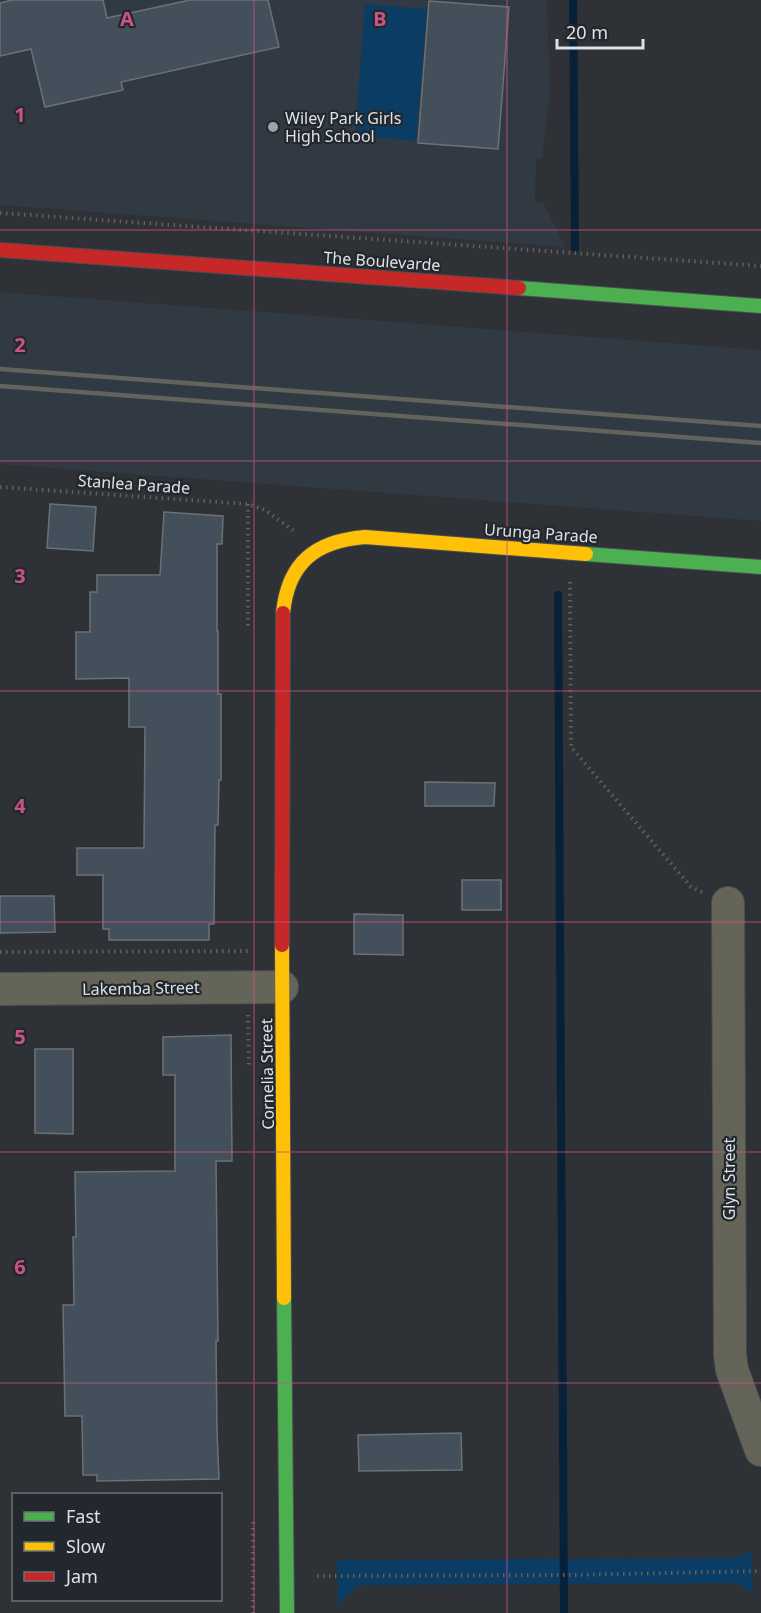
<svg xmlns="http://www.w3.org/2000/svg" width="761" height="1613" font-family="'Noto Sans',sans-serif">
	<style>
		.built { fill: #313a43 }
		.green { fill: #0a3c64 }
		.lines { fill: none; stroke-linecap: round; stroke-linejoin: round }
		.stream { stroke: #072138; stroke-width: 8 }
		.building { fill: #434f5a; stroke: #6e7174; stroke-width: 1.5 }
		.street-casing { stroke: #4b4d50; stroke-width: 34 }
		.fast-casing { stroke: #4b4d50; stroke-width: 16 }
		.slow-casing { stroke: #4b4d50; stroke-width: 16 }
		.jam-casing { stroke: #4b4d50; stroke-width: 16 }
		.path { stroke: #61615a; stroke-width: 4; stroke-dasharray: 1.5 4.5; stroke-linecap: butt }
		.street { stroke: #656459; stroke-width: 32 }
		.fast { stroke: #4caf50; stroke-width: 14 }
		.slow { stroke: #ffc107; stroke-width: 14 }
		.jam { stroke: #c62828; stroke-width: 14 }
		.rail { stroke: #63635b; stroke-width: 4.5 }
		.grid { fill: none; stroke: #ca5484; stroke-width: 1.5; stroke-opacity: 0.55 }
		.poi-dot { fill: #a0a3a7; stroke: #22282d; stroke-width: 2 }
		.labels { text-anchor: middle; stroke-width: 4.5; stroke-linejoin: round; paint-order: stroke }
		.poi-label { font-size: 16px; fill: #dde1e5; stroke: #22282d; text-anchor: start }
		.street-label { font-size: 16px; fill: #dde1e5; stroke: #22282d }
		.grid-label { font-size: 20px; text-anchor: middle; font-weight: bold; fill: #ca5484; stroke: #22282d; stroke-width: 4.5; stroke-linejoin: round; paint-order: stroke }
	</style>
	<rect width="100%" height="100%" fill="#2e3135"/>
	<path class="built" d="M0,0H547L550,96L542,158L536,159L535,203H543L565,247L0,205Z
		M0,292L761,350V521L0,464Z"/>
	<path class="green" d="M365,4L427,9L416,141L355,135Z
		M752,1551L753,1594L737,1583L358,1585L338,1605L337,1560L736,1558Z"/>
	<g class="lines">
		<path class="stream" d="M573,0L575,248
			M558,595L564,1613"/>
	</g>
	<path class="building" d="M12,0H103L107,18L190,0H268L279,47L121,82L123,90L45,107L31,49L0,56V3Z
		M429,1L509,7L498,149L418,143Z
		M50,504L96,507L93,551L47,548Z
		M164,512L223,516L222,544H217V631H218V694H221V780H219L218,825H215L214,924H209V940H109V929H103V875H77V848H144L145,727H129V678L76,679V632H90V592H97V575H160Z
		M425,782L495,783L494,806H425Z
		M462,880H501V910H462Z
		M0,896H54L55,932L0,933Z
		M354,914L403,915V955L354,954Z
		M231,1035L232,1161H216L218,1341H216L217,1430L219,1479L97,1481V1475H83L82,1416H65L63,1305H74L73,1237H76L75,1172L175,1171V1075H163V1037Z
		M35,1049H73V1134L35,1133Z
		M461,1433L462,1470L359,1471L358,1435Z"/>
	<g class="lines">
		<g class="street-casing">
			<path id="street" d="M728,903L730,1355L732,1370L761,1450
				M0,989L282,987"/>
		</g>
		<g class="fast-casing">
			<path id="fast" d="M519,288L761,306
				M586,554L761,567
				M284,1298L287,1613"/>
		</g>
		<g class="slow-casing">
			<path id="slow" d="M283,613C288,563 315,541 365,537L586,554
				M282,945L284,1298"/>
		</g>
		<g class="jam-casing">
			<path id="jam" d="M0,250L519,288
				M282,945L283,613"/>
		</g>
		<path class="path" d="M0,213L761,266
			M0,487L248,504L265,510L294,531
			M248,504V630
			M570,582L571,747L691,887L702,892
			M0,952L251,951
			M248,1015L249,1067
			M253,1522V1613
			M317,1576L569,1575L761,1571"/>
		<use href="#street" class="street"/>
		<use href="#fast" class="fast"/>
		<use href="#slow" class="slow"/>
		<use href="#jam" class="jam"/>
		<path class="rail" d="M0,369L761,426
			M0,386L761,443"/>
	</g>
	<path class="grid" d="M254,0V1613M507,0V1613M0,230H761M0,461H761M0,691H761M0,922H761M0,1152H761M0,1383H761"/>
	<circle class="poi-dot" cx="273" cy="127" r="6"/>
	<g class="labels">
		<g class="poi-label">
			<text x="285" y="124">Wiley Park Girls<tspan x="285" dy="18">High School</tspan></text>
		</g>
		<g class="street-label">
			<text transform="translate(382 261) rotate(4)" y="6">The Boulevarde</text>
			<text transform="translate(134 484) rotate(4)" y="6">Stanlea Parade</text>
			<text transform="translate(541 533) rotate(4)" y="6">Urunga Parade</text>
			<text transform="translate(141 988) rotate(-1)" y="6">Lakemba Street</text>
			<text transform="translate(267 1074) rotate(-91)" y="6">Cornelia Street</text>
			<text transform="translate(729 1179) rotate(-90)" y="6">Glyn Street</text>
		</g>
	</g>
	<g class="grid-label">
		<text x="127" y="26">A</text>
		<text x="380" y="26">B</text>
		<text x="20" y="122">1</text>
		<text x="20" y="352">2</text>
		<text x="20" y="583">3</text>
		<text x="20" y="813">4</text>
		<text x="20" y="1044">5</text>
		<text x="20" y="1274">6</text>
	</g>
	<rect x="12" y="1493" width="210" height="108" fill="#22282d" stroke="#6d7277" stroke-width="1.5"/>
	<rect x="24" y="1512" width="30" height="9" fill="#4caf50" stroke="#6d7277" stroke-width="1.5"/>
	<text x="66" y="1523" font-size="18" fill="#dde1e5">Fast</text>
	<rect x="24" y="1542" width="30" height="9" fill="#ffc107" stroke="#6d7277" stroke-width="1.5"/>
	<text x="66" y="1553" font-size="18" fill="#dde1e5">Slow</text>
	<rect x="24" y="1572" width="30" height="9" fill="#c62828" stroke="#6d7277" stroke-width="1.5"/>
	<text x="66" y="1583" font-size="18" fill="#dde1e5">Jam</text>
	<path d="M557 39v9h86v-9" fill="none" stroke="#dde1e5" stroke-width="3"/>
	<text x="566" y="39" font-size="18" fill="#dde1e5" stroke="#22282d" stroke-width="4.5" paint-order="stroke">20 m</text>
</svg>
